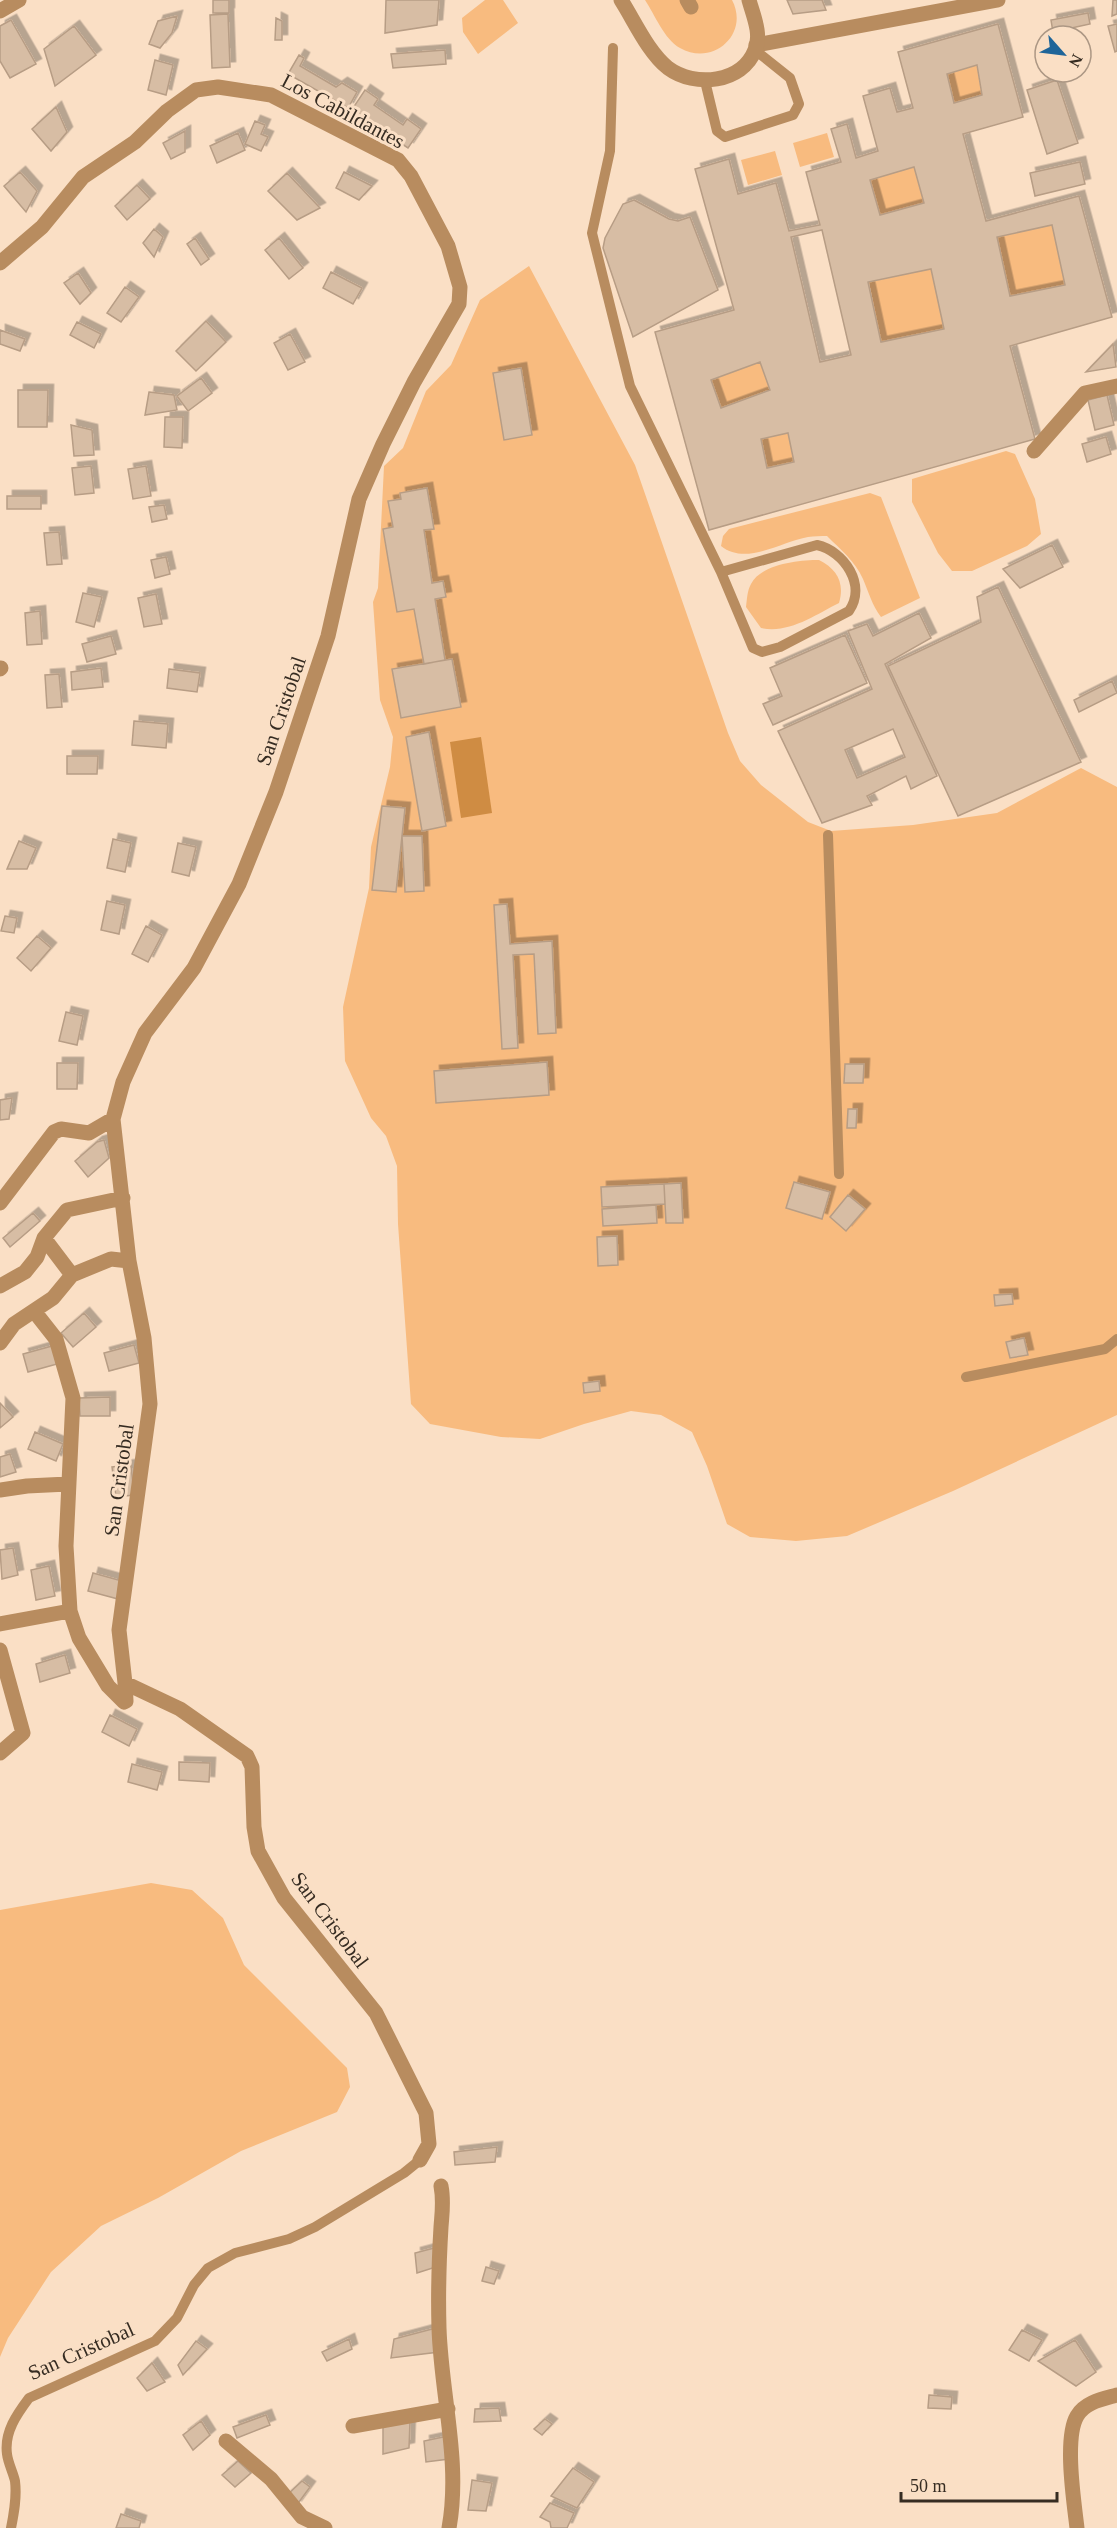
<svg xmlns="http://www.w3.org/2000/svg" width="1117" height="2528" font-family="Georgia,serif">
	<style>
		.green { fill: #f8bb7f }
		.water { fill: #cf8c43 }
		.building { fill: #d7bda4; stroke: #b79d85; stroke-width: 1.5; fill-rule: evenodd; filter: url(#shadow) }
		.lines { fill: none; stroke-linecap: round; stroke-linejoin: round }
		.service { stroke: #b88c5f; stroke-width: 10 }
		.pedestrian { stroke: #b88c5f; stroke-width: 15 }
		.minor { stroke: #b88c5f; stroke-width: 15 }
		.tertiary { stroke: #b88c5f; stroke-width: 15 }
		.labels { text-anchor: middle; stroke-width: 6; stroke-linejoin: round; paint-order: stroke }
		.street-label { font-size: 21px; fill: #362c22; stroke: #fadfc5 }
	</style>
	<defs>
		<filter id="shadow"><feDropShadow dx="5.5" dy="-5.5" stdDeviation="0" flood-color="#0004"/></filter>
	</defs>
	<rect width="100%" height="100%" fill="#fadfc5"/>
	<path class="green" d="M485,0H503L518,23L478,54L463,32L462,18Z
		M645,0H732C750,34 713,67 680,48C664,39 655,15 645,0Z
		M977,65L982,95L954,103L947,74Z
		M827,133L834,157L800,167L793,143Z
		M775,151L782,175L748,185L741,160Z
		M914,167L924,203L880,215L870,180Z
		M1052,225L1065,285L1010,296L997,237Z
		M529,266L635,465L728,733L740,761L761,785L808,822L831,831L913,825L997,813L1081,768L1117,787V1415L953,1491L847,1536L796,1541L750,1537L727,1524L707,1466L692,1432L661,1415L631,1411L584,1424L540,1439L501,1437L430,1424L411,1404L398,1224L397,1166L386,1136L371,1118L345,1061L343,1007L369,888L371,847L390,767L393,737L380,700L373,602L378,588L384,466L403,448L426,391L451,365L480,300Z
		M931,269L944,329L881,342L869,282Z
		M760,362L770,390L721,408L711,380Z
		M788,433L794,462L767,468L761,439Z
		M1006,451L1015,454L1035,499L1041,534L1027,546L972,571H952L938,553L912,502V479Z
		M870,493L881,497L920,598L881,617C872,605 869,593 863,579C855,561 841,550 827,536C821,536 814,536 808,537C780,542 746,566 721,546L723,536L729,529Z
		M819,560C837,569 845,583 839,603C815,615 789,634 761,628L746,607C747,600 747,591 751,584C761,564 799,560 819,560Z
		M151,1883L192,1890L223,1918L244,1965L347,2068L350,2087L337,2112L241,2151L158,2198L101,2226L51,2272L8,2338L0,2357V1910Z"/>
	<path class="water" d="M481,737L492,813L461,818L450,742Z"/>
	<path class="building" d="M213,0H229V13H213Z
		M386,0H439L437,25L385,33Z
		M787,0H822L826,10L793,14Z
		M1113,0H1117V14L1112,16Z
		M1088,13L1090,24L1053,32L1051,20Z
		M228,14L230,67L212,68L210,15Z
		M177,16L172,33L160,48L149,44L158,21Z
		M276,18L282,21V40H275Z
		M11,20L36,64L10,78L0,61V26Z
		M998,24L1023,117L963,134L986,221L1079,196L1112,317L1010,346L1035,439L709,530L655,332L734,310L695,169L729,159L738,194L776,183L789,231L820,225L806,172L841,162L831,129L847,124L856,158L878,151L863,96L890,88L897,112L913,108L898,52ZM977,65L982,95L954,103L947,74ZM914,167L924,203L880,215L870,180ZM1052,225L1065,285L1010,296L997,237ZM822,230L851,355L820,362L791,237ZM931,269L944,329L881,342L868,282ZM760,362L770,390L721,408L711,380ZM788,433L794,462L767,468L761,439Z
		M1117,24V51L1115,52L1108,26Z
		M74,26L96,55L55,86L44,49Z
		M445,50L446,64L393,68L391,54Z
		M299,55L304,58L300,66L336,87L342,83L357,92L348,108L288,74Z
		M155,60L173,65L166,95L148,90Z
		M1057,80L1078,143L1047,154L1027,90Z
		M365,90L378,99L374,105L403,125L407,119L421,129L408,148L351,111Z
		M56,107L67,132L51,151L32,129Z
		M255,121L265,125L261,134L268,137L261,151L245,144Z
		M185,131V152L171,159L163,143Z
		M238,133L245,150L217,163L210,146Z
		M1080,162L1085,184L1035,196L1030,173Z
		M20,172L37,191L26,212L4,186Z
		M344,172L372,186L359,200L336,188Z
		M287,173L320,208L297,220L268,191Z
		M137,185L150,199L127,220L115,206Z
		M634,200L669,219L678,221L690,217L718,290L633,337L603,248L605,238L623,204Z
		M154,229L163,237L154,257L143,243Z
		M195,238L209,259L201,265L187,244Z
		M279,238L303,268L289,279L265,250Z
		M331,272L362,288L353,304L323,288Z
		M78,273L91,293L80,304L64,283Z
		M125,287L139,297L121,322L107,313Z
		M206,321L226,342L196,371L176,351Z
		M77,322L101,334L94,348L70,335Z
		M0,330L25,339L20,351L0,344Z
		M290,334L305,362L288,370L274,343Z
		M1113,344L1116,367L1086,372Z
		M521,368L532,435L504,440L493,373Z
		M201,378L212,393L188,411L177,396Z
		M18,390H48L47,427H18Z
		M149,392L174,395L177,410L145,415Z
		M1107,395L1114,425L1095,430L1088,400Z
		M165,417H183L182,448L164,447Z
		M71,425L92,430L94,455L74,456Z
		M1106,437L1111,454L1087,462L1082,444Z
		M91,466L94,493L75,495L72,468Z
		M146,466L151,496L133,499L128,469Z
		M427,488L434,529L424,530L432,583L443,581L446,597L435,599L445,660L424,664L414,609L397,612L383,529L393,527L388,501L401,499L400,493Z
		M7,496H41V509H7Z
		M164,505L167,519L152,522L149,507Z
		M59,532L62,564L47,565L44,533Z
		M1052,545L1063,567L1020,588L1003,569Z
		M166,557L170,574L155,578L151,560Z
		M998,587L1081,762L958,816L888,666L981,622L977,597Z
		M83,593L102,597L94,627L76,622Z
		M156,594L162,624L144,627L138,598Z
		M40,611L42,644L27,645L25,613Z
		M919,613L931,638L885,664L937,776L911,789L906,776L867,796L872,805L822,823L778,731L872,689L848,631L867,624L873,636ZM893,729L905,757L857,778L845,750Z
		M845,635L867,683L773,725L763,704L782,696L770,668Z
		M111,636L116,654L87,662L82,644Z
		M452,659L461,707L401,718L392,669Z
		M101,668L103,687L72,690L71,672Z
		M169,669L200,673L197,692L167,688Z
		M59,674L62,707L47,708L45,675Z
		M1112,681L1117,693L1079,712L1074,700Z
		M134,721L168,724L166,748L132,745Z
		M429,732L446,826L422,831L406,737Z
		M67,756H98L97,774H67Z
		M382,806L405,808L396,892L372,890Z
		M402,836H422L424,891L405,892Z
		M113,839L131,843L125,872L107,868Z
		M19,841L36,848L27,869H7Z
		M178,843L196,847L189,876L172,872Z
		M107,901L125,905L119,934L101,930Z
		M507,904L510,944L552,941L556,1033L538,1034L534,954L513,955L518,1048L502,1049L494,905Z
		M5,916L17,918L14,933L1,931Z
		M146,926L162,935L148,962L132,954Z
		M37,936L51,948L31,971L17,958Z
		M66,1012L83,1016L77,1045L59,1041Z
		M547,1062L549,1095L436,1103L434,1071Z
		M57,1063H78L77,1089H57Z
		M845,1064H864L863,1083H844Z
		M12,1098L9,1119L0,1120V1100Z
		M848,1109H857L856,1128H847Z
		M104,1140L109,1158L88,1177L75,1161L97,1142Z
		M794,1182L830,1192L822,1219L786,1208Z
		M681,1183L683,1223H666L664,1184Z
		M664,1184L665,1204L602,1207L601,1187Z
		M848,1195L865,1209L846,1231L830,1217Z
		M656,1205L657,1223L603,1226L602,1209Z
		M33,1213L40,1221L10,1247L3,1238Z
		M617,1236L618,1265L598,1266L597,1237Z
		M1012,1294L1013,1304L995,1306L994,1295Z
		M84,1313L96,1327L73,1347L61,1333Z
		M1024,1338L1028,1355L1010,1358L1006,1342Z
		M134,1345L139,1363L109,1371L104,1353Z
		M52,1346L57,1364L28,1372L23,1354Z
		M599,1381L600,1391L584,1393L583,1383Z
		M110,1397V1416H80L79,1398Z
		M0,1403L13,1417L0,1428Z
		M35,1432L63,1444L56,1461L28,1449Z
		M10,1454L16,1472L0,1477V1457Z
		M131,1465L134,1495L116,1497L112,1467Z
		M13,1548L18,1575L2,1579L0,1550Z
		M49,1566L55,1596L36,1600L31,1570Z
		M93,1573L122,1581L118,1599L88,1591Z
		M65,1655L70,1673L40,1682L36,1664Z
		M110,1715L137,1729L129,1746L102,1732Z
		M179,1762L210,1763L209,1782L179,1780Z
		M132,1764L162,1772L157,1790L128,1782Z
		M497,2147L495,2162L455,2165L454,2152Z
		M438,2247L439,2266L417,2273L415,2253Z
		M486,2267L499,2271L494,2284L482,2281Z
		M436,2328L439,2352L391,2358L394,2339Z
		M1022,2330L1042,2340L1029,2361L1009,2350Z
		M349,2339L352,2349L327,2361L322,2352Z
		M1075,2340L1096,2372L1076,2386L1038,2361Z
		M196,2341L207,2349L183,2375L178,2365Z
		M152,2363L165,2382L147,2391L137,2378Z
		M929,2395L952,2397L951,2409L928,2408Z
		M499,2408L501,2421L474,2422L475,2409Z
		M266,2415L270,2425L237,2438L233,2427Z
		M545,2419L552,2424L542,2435L534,2429Z
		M201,2421L210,2435L193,2450L183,2435Z
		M410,2421L409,2448L383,2454V2425Z
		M448,2436L449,2459L426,2462L424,2441Z
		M238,2461L251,2473L235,2487L222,2475Z
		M573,2468L594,2482L577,2508L551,2496Z
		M472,2480L492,2483L486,2511L468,2510Z
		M302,2481L310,2487L296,2506L286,2496Z
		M550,2503L574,2513L567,2528H551L550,2522L540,2517Z
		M121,2514L141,2521L139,2528H116Z"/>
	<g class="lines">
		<path class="service" d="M613,48L610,151L592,233L630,386L721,572L753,648L762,652L780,647L849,611C867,585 844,551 817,545L721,572
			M705,81L717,131L725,137L793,115L799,104L790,78L755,50
			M828,835L839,1174
			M966,1377L1105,1349L1117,1339
			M11,2528C14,2513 17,2497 15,2481C13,2472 8,2463 7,2454C4,2432 17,2414 29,2398L155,2341L177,2318L194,2285L208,2268L235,2253L289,2239L315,2227L404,2173L420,2160"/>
		<path class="pedestrian" d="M687,0L691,7
			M441,2186C444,2201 442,2213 441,2227C439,2260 438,2295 439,2328C441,2394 461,2462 449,2528
			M353,2426L448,2409
			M226,2441L271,2479L302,2517L325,2528"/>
		<path class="minor" d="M0,11L19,0
			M756,45L998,0
			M0,263L42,227L83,177L135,142L167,111L196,90L218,87L271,95L398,160L411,176L448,246L460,287L459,304L414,382L383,444L359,499L328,636L276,792L239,884L194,968L145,1033L123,1082L113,1119L129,1261L144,1338L150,1404L119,1630L125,1683L180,1709L247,1756L252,1767L254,1827L258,1851L284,1898L376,2013L426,2113L429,2144L420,2160
			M1034,451L1085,393L1117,386
			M0,669L1,668
			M0,1203L54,1132L61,1129L89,1133L113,1119
			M44,1238L72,1275
			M0,1286L25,1272L37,1257L44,1238L67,1210L123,1198
			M34,1311L56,1339L73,1398L66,1546L70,1611L79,1638L108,1686L124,1702L126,1701L125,1683
			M0,1343L14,1324L53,1298L72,1275L111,1259L129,1261
			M0,1490L27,1486L68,1484
			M0,1624L70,1611
			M0,1650L23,1733L0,1753
			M1077,2528C1074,2502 1064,2438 1077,2416C1085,2402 1103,2399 1117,2395"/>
		<path class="tertiary" d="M621,0C635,22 648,52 668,68C695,88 742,83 755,50C762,34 753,15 749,0"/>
	</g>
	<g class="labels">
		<g class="street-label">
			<text transform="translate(343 111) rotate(28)" y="7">Los Cabildantes</text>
			<text transform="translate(281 711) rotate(-71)" y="7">San Cristobal</text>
			<text transform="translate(119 1480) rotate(-82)" y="7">San Cristobal</text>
			<text transform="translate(330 1920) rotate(53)" y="7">San Cristobal</text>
			<text transform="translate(81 2351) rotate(-24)" y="7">San Cristobal</text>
		</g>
	</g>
	<g transform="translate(1063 54) rotate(118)"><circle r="28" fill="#fadfc5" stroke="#ac9784" stroke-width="1.5"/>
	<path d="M0-4.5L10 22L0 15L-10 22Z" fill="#1f6599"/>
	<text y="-9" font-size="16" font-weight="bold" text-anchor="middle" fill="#362c22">N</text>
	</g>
	<path d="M901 2492v9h156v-9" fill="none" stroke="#362c22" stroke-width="3"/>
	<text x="910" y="2492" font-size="18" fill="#362c22" stroke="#fadfc5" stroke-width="4.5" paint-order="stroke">50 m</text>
</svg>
